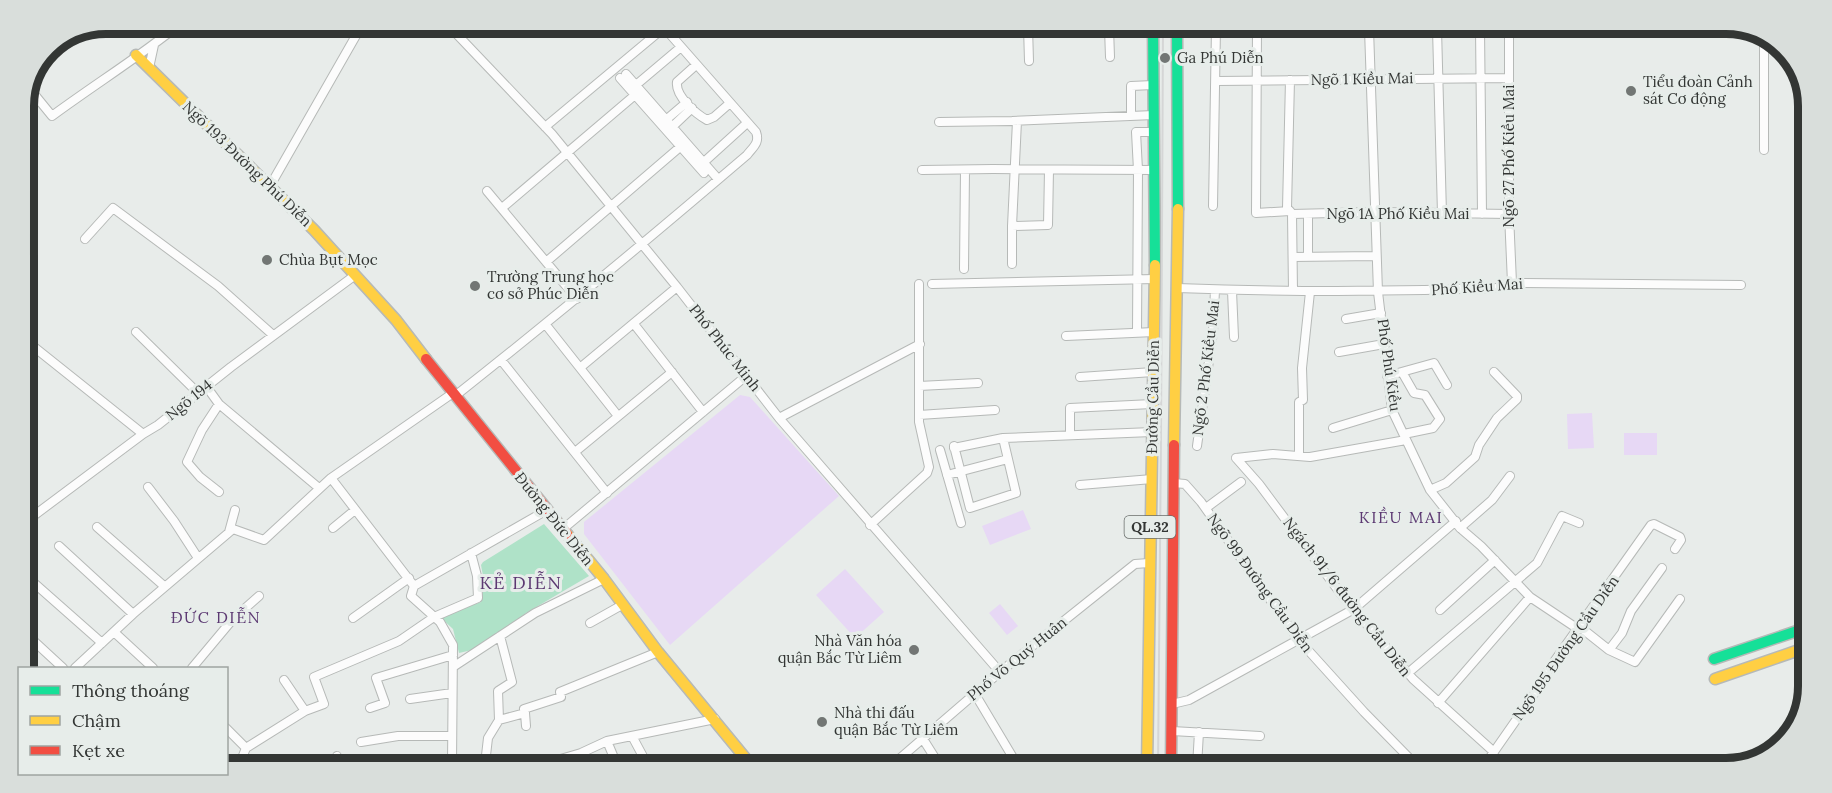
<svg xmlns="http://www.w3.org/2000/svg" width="1832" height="793" font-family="Lora,serif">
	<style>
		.green { fill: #e7d8f5 }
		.water { fill: #afe2c8 }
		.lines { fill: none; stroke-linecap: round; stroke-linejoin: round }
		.street-casing { stroke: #b6b9b7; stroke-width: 10 }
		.fast-casing { stroke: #b6b9b7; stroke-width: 13 }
		.slow-casing { stroke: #b6b9b7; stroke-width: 13 }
		.jam-casing { stroke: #b6b9b7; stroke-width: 13 }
		.street { stroke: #fcfcfc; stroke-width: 8 }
		.fast { stroke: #16e098; stroke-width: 10 }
		.slow { stroke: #ffcf43; stroke-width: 10 }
		.jam { stroke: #f24e42; stroke-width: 10 }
		.rail { stroke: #d5d6d6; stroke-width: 2 }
		.poi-dot { fill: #727674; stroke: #e7edea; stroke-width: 2 }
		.labels { text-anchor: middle; stroke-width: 6; stroke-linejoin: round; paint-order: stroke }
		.shield { fill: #e7edea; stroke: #696d6b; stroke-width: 1.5 }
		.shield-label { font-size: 14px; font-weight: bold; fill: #333634 }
		.poi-label { font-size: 15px; fill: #333634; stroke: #e7edea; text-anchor: start }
		.street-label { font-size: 15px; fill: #333634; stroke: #e7edea }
		.neighbourhood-label { font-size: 16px; letter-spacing: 1.5px; fill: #5c3972; stroke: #e7edea }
		.quarter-label { font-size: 18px; letter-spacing: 1.5px; fill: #5c3972; stroke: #e7edea }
		.rim { fill: none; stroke: #333634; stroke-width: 8 }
	</style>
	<rect width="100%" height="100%" fill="#e8ecea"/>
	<path class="green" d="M740,395L750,397L839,496L670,645L584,534V522Z
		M1592,413L1594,448L1568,449L1567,414Z
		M1624,433H1657V455H1624Z
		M1023,510L1031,529L990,545L982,526Z
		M845,569L884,612L855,638L816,595Z
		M1000,604L1018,626L1007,635L989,613Z"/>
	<path class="water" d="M544,524L589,576L526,613L506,630L483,642L476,649L459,653L453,629L440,617L481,602L484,581L481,565L483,562Z"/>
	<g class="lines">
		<g class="street-casing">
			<path id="street" d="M448,25L552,134L677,287L779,418L1000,672
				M1028,27L1029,61
				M1109,28L1110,57
				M1257,28L1256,213L1290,211L1292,214L1374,212L1509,214
				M1369,29L1378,292L1392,410L1430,490L1460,528L1481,546L1530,597L1578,629
				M1437,29L1442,214
				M1480,29L1482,214
				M1509,29V214L1512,283
				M1764,36V150
				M696,65L677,82C675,96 696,114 707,120L714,117L730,103
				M149,68L154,45
				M626,74L718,179
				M620,78L704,173
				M1216,81L1509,78
				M636,85L681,47
				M30,89L52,116C94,85 139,57 180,24
				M1131,116V86L1153,85
				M667,119L687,102
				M939,122L1012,121L1154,115
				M673,126L692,108
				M545,127L666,26
				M704,162L747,123
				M922,170L993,169L1154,170
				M270,186L362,25
				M487,191L577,299
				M1213,206L1216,28
				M502,208L635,95
				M1290,211L1287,208L1290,80
				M1292,214L1293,291
				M1012,226L1048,225L1049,170
				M85,239L113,208L218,286L273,335
				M1293,257L1376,256
				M1308,257V214
				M546,262L680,147
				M1012,264V226L1017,121
				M964,269L965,170
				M932,284L1155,279
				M1177,288C1284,292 1389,292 1496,288L1512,283H1520L1741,285
				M1232,291L1234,337
				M1346,319L1381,313
				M634,324L703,412
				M546,325L618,416
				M136,332L197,392
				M1137,332L1138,170L1136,132H1154
				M1066,336L1154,332
				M24,339L143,434
				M1339,352L1384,344
				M501,360L607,493
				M581,367L677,287
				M1402,372L1414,393L1425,395L1440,419L1433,428L1404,434
				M1387,376L1434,363L1447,385
				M1080,377L1153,372
				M206,386L219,404L319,488
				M919,386L978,383
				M455,396C554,318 651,237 747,155C753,147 760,143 756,132L669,33
				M219,404L202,430L187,462L200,477L219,492
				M919,415L995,410
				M779,418L920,344
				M1333,428L1392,410
				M1070,435V408L1152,404
				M954,446L970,508L1016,493L1003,438
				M1197,446L1213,332L1215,290
				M954,448L1003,438L1152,432
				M940,450L961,523
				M575,452L672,372
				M1299,456V402L1303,400L1302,368L1310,292
				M1236,458L1259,484L1341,594L1413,679L1494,752
				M1236,458L1273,454L1310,457L1406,440
				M947,475L1008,459
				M331,478L414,586
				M1174,483L1185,484L1201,502L1298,639L1364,712L1419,768
				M1080,485L1152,479
				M148,487L174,521L198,558
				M1430,490L1446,483L1475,457L1479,445L1497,418L1517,399V396L1494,372
				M1206,508L1241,482
				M24,523L143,434L158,425L231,367L354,276
				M870,525L927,473L929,467L919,422V284
				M97,527L164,586
				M333,528L355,510
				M1460,528L1492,500L1510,476
				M563,529L746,376
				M229,532L235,510
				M59,546L133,614
				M25,575L102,643
				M414,586L411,596L440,622L453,645L452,764
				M414,586L547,510
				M1440,610L1495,560
				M353,618L409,578
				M590,623L622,605
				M1580,627L1609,650L1635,662L1680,599
				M24,632L63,668
				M114,632L153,668
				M1609,650L1622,633L1631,611L1662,568
				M453,667L535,613L604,579
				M75,668L133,614L233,529L264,540L331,478L453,393
				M192,668L233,619L259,596
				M1408,673L1537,563L1562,516L1579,523
				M284,680L305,711
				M975,694L1018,766
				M410,699L452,693
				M1438,703L1530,597
				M1172,704L1189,700L1354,609L1456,521
				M370,708L385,703L376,678L453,655
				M525,713L526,726
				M499,720L525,713L524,709L561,697L560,692L658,652
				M226,728L246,748L305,711L324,704L314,677L399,641L434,617L478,598L477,576L471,553
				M1172,731L1260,736
				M632,736L646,762L639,765
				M923,739L940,766
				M607,741L617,765
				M361,742L398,736H452
				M337,756L340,764
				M244,763L242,758L246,748
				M485,764L488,738L499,720L498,691L512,682L500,636
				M540,765L581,753L607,741L715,719
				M891,766L1000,672L1135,564L1149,563
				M1197,767L1199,732
				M1477,768L1484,766L1537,690L1551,666L1651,525L1654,524L1680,537L1681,540L1675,549
				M1712,768V769"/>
		</g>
		<g class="fast-casing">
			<path id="fast" d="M1153,28L1155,265
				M1177,28L1178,209
				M1714,659L1803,629"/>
		</g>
		<g class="slow-casing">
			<path id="slow" d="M136,55L314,230L396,320L426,359
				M1174,445L1178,209
				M567,534L604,579L658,652L751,765
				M1715,679L1802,649
				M1147,767L1155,265"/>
		</g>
		<g class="jam-casing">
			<path id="jam" d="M426,359L567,534
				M1171,767L1174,445"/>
		</g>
		<use href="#street" class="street"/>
		<use href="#fast" class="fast"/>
		<use href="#slow" class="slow"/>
		<use href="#jam" class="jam"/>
		<path class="rail" d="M1158,767L1161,437L1163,28"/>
	</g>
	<g class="poi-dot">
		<circle cx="1165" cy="58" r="6"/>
		<circle cx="1631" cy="91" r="6"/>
		<circle cx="267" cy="260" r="6"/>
		<circle cx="475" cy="286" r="6"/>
		<circle cx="914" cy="650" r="6"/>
		<circle cx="822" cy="722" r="6"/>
	</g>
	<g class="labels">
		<rect class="shield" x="1124.5" y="516" width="51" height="22" rx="4.5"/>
		<g class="shield-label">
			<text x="1150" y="532">QL.32</text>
		</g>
		<g class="poi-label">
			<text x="1177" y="63">Ga Phú Diễn</text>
			<text x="1643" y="87">Tiểu đoàn Cảnh<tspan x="1643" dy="17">sát Cơ động</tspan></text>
			<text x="279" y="265">Chùa Bụt Mọc</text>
			<text x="487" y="282">Trường Trung học<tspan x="487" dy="17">cơ sở Phúc Diễn</tspan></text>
			<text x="902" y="646" text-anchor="end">Nhà Văn hóa<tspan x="902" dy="17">quận Bắc Từ Liêm</tspan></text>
			<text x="834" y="718">Nhà thi đấu<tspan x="834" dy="17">quận Bắc Từ Liêm</tspan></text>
		</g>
		<g class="street-label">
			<text transform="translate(1362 79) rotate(-1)" y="5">Ngõ 1 Kiều Mai</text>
			<text transform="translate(1509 156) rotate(-90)" y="5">Ngõ 27 Phố Kiều Mai</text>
			<text transform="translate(247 164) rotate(44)" y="5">Ngõ 193 Đường Phú Diễn</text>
			<text x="1398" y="219">Ngõ 1A Phố Kiều Mai</text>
			<text transform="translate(1477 287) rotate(-4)" y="5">Phố Kiều Mai</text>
			<text transform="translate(725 348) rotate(52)" y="5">Phố Phúc Minh</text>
			<text transform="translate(1389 365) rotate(82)" y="5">Phố Phú Kiều</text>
			<text transform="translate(1206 368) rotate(-83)" y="5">Ngõ 2 Phố Kiều Mai</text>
			<text transform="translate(1153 397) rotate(-89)" y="5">Đường Cầu Diễn</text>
			<text transform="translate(189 400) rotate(-39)" y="5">Ngõ 194</text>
			<text transform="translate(554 519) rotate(51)" y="5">Đường Đức Diễn</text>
			<text transform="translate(1260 583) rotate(54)" y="5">Ngõ 99 Đường Cầu Diễn</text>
			<text transform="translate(1347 597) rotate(52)" y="5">Ngách 91/6 đường Cầu Diễn</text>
			<text transform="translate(1566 648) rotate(-55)" y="5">Ngõ 195 Đường Cầu Diễn</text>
			<text transform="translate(1017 659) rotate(-39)" y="5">Phố Võ Quý Huân</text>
		</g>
		<g class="neighbourhood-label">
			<text x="1401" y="523">KIỀU MAI</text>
			<text x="216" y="623">ĐỨC DIỄN</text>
		</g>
		<g class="quarter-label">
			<text x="521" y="589">KẺ DIỄN</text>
		</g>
	</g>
	<path d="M0 0H1832V793H0ZM106 34H1726A72 72 0 0 1 1798 106V686A72 72 0 0 1 1726 758H106A72 72 0 0 1 34 686V106A72 72 0 0 1 106 34Z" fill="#d9dedb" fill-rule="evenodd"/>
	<path class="rim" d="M106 34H1726A72 72 0 0 1 1798 106V686A72 72 0 0 1 1726 758H106A72 72 0 0 1 34 686V106A72 72 0 0 1 106 34Z"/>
	<rect x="18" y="667" width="210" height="108" fill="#e7edea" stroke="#9fa4a1" stroke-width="1.5"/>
	<rect x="30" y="686" width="30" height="9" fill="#16e098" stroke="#9fa4a1" stroke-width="1.5"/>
	<text x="72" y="697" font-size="18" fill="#333634">Thông thoáng</text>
	<rect x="30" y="716" width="30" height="9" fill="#ffcf43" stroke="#9fa4a1" stroke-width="1.5"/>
	<text x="72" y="727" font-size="18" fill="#333634">Chậm</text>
	<rect x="30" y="746" width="30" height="9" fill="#f24e42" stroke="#9fa4a1" stroke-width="1.5"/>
	<text x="72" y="757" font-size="18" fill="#333634">Kẹt xe</text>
</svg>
